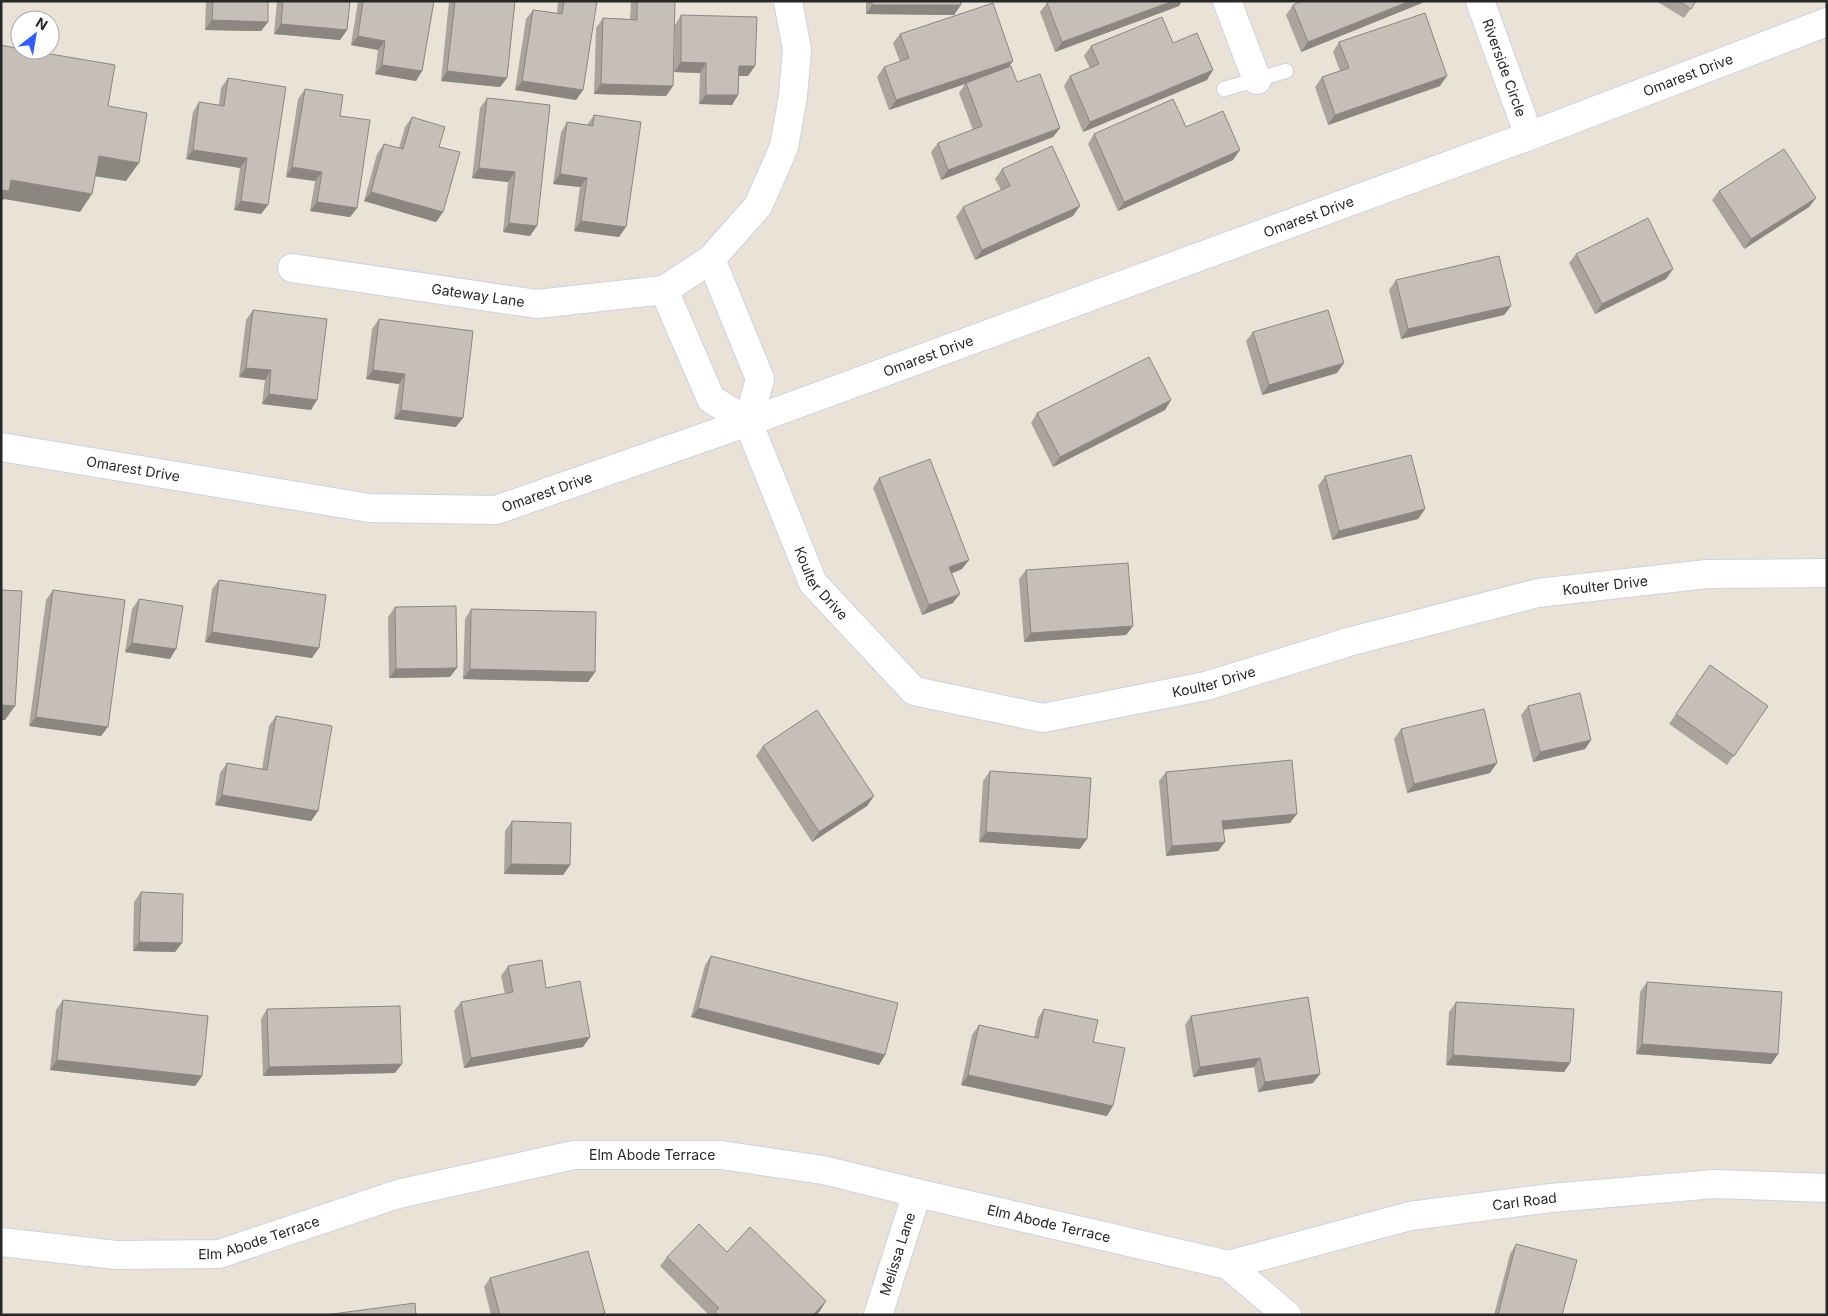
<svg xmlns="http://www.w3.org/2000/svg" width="1828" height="1316" font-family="Inter,sans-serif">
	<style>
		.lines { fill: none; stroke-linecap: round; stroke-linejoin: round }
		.service-casing { stroke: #cdd1e1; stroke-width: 16 }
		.minor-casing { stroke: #cdd1e1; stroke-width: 30 }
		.service { stroke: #fff; stroke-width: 14 }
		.minor { stroke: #fff; stroke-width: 28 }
		.wall { fill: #aaa49d }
		.shaded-wall { fill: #8b8680 }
		.building { fill: #c6bfb7; stroke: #8b8680 }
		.labels { text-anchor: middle; stroke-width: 4; stroke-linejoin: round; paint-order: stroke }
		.street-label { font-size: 14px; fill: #272727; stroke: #fff }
	</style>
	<rect width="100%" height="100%" fill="#ebe2d7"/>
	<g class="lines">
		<g class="service-casing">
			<path id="service" d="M1224,89L1286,71"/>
		</g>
		<g class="minor-casing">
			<g id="minor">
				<path d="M1227,1L1257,80"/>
				<path id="s1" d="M1480,1L1529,136"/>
				<path d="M711,259L760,379L748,422"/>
				<path id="s2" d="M292,268L537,304L664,290L711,259L758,206L784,147L793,96L797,50L788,1"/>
				<path d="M664,290L711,399L748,422"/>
				<path id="s3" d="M748,422L813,583L914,691L1043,718L1206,686L1352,641L1538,593L1707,574L1827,573"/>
				<path id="s4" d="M1,447L369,508L496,510L748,422L1529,136L1827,22"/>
				<path id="s5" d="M1,1242L116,1255L219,1254L398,1194L574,1155H721L823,1170L917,1193L1228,1265L1287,1315"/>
				<path id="s6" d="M1228,1265L1410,1216L1551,1198L1715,1184L1827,1188"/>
				<path id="s7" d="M878,1315L917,1193"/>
			</g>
		</g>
		<use href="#service" class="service"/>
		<use href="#minor" class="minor"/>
	</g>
	<path class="wall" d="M206,1H268V22L261,31L205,30Z
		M277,1H350L347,30L340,40L274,34Z
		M358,1H434L422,71L416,81L375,74L378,50L351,45Z
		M449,1H515L507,78L500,87L441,81Z
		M558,1H597L583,90L576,100L515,90L526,19L533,10L557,13Z
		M631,1H675L673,86L666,96L594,94L596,28L603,18L630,19Z
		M866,1H961L954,15L866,14Z
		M1051,1H1182L1179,6L1055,52L1040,12L1047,3Z
		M1656,1H1696L1684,18Z
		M1422,3L1301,52L1286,15L1293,5Z
		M681,15L748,76H739L738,95L732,105L699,104L700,73L674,72L675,25Z
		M900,34L1009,67L1017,82L1060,128L1053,137L941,180L931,152L938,143L973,130L959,93L965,84L889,110L877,77L884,67L900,62L893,43Z
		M1339,42L1440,86L1328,125L1315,87L1322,77L1340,71L1333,52Z
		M1173,43L1207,80L1083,132L1064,86L1070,76L1090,68L1084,56L1091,46Z
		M228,78L268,205L261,214L234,210L240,168L186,159L193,112L199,102L219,105L221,88Z
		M305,89L340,116L357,208L350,217L310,211L315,181L286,177L298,99Z
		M487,98L550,105L530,236L503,232L508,182L472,178L480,108Z
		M594,115L619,237L574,231L580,187L553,184L561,132L567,122L587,125Z
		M412,117L439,147L443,212L436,222L364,201L377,154L384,144L399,148L405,127Z
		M1186,127L1233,160L1118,211L1088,144L1094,134Z
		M1002,169L1073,216L975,260L956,217L963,207L1001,190L995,179Z
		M1719,191L1816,198L1809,207L1744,249L1712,200Z
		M1576,254L1666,279L1595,314L1569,263Z
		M1396,280L1511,306L1504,315L1401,339L1389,290Z
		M253,310L311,410L262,404L265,380L239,377L246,320Z
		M379,319L456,427L394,419L399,384L366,379L372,329Z
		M1253,332L1337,373L1262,395L1246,341Z
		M1171,400L1165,410L1053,467L1031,423L1037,413Z
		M1325,476L1425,509L1418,519L1332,540L1318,486Z
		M879,478L962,569L952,573L953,603L922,615L873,488Z
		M1026,570L1133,626L1126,635L1024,642L1019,579Z
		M219,580L312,658L205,642L212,589Z
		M53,590L101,736L29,726L46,600Z
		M139,599L170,659L125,652L132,609Z
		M395,607L450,677L389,678L388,617Z
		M471,609L595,672L588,682L463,679L465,619Z
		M1710,665L1768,706L1727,765L1669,724Z
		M1528,706L1591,740L1585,749L1533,762L1521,715Z
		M276,716L318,811L311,821L215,805L220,773L227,763L262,769L269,726Z
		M1401,729L1490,773L1407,793L1394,739Z
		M763,746L874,796L867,806L812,842L756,756Z
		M990,771L1080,849L979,842L983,781Z
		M1166,772L1290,823L1223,830L1225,842L1218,851L1166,856L1159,781Z
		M512,821L570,865L563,875L504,874L505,831Z
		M141,892L182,943L175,952L133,951L134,902Z
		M711,956L885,1055L879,1065L691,1017L705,965Z
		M508,966L546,988L583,1047L464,1068L454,1011L461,1002L505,994L501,976Z
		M1647,982L1778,1054L1771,1064L1636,1054L1640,992Z
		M63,1000L202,1076L195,1086L50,1070L56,1010Z
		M1456,1002L1570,1063L1564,1072L1446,1065L1449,1012Z
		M267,1009L395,1073L263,1076L261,1019Z
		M1044,1009L1093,1042L1107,1116L961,1085L972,1035L979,1025L1034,1037L1038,1018Z
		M1191,1016L1320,1074L1313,1083L1258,1092L1254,1067L1193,1077L1185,1025Z
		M1516,1244L1562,1315H1494L1510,1254Z
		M727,1252L820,1311L816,1315H709L660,1266L667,1257Z
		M490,1278L605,1313L603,1315H491L484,1287Z"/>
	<path class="shaded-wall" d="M1173,1H1182L1179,6L1055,52L1062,42Z
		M1410,1H1423L1422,3L1301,52L1308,42Z
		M872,5H961L954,15L866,14Z
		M212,20L268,22L261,31L205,30Z
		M281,24L347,30L340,40L274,34Z
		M358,36L385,41L378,50L351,45Z
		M1013,61L1006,71L966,83L965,84L889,110L896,100Z
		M681,62L706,63L700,73L674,72Z
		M382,65L422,71L416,81L375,74Z
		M739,66H755L748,76H732Z
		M1213,70L1207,80L1083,132L1090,122Z
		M447,71L507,78L500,87L441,81Z
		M1447,76L1440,86L1328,125L1335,115Z
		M522,81L583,90L576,100L515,90Z
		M601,84L673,86L666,96L594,94Z
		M706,95H738L732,105L699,104Z
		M1060,128L1053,137L941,180L948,170Z
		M193,150L247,158L240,168L186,159Z
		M1240,150L1233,160L1118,211L1124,202Z
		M99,156L139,163L126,181L86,175Z
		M292,167L322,172L315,181L286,177Z
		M479,168L515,172L508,182L472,178Z
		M560,174L587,178L580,187L553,184Z
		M11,180L92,194L80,212L4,199L1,202V190Z
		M371,192L443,212L436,222L364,201Z
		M1816,198L1809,207L1744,249L1751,239Z
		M241,201L268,205L261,214L234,210Z
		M317,202L357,208L350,217L310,211Z
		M1080,206L1073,216L975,260L982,250Z
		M581,221L626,227L619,237L574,231Z
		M509,223L537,226L530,236L503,232Z
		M1673,269L1666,279L1595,314L1602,304Z
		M1511,306L1504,315L1401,339L1408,329Z
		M1344,363L1337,373L1262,395L1269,385Z
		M246,368L271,370L265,380L239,377Z
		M373,370L405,374L399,384L366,379Z
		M269,394L317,400L311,410L262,404Z
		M1171,400L1165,410L1053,467L1060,457Z
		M401,410L463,418L456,427L394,419Z
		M1425,509L1418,519L1332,540L1339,531Z
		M969,560L962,569L943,577L949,567Z
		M960,594L953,603L922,615L929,605Z
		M1133,626L1126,635L1024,642L1031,633Z
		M212,632L319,648L312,658L205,642Z
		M132,643L176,649L170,659L125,652Z
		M457,668L450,677L389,678L396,669Z
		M470,669L595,672L588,682L463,679Z
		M1,705L15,706L5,720H1Z
		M36,717L108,727L101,736L29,726Z
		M1591,740L1585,749L1533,762L1540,752Z
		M1497,763L1490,773L1407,793L1414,784Z
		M222,795L318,811L311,821L215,805Z
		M874,796L867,806L812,842L819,832Z
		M1297,814L1290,823L1215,830L1222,821Z
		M986,832L1087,839L1080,849L979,842Z
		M1225,842L1218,851L1166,856L1172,846Z
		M511,864L570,865L563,875L504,874Z
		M139,942L182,943L175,952L133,951Z
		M698,1008L885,1055L879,1065L691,1017Z
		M590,1037L583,1047L464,1068L471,1058Z
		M1642,1044L1778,1054L1771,1064L1636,1054Z
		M1453,1055L1570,1063L1564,1072L1446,1065Z
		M1260,1058L1254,1067L1193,1077L1200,1067Z
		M57,1060L202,1076L195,1086L50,1070Z
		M402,1064L395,1073L263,1076L269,1067Z
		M1320,1074L1313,1083L1258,1092L1265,1082Z
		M968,1075L1113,1106L1107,1116L961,1085Z
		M826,1301L820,1311L816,1315H813Z"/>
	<path class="building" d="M213,1H268V22L212,20Z
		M283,1H350L347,30L281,24Z
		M363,1H434L422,71L382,65L385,41L358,36Z
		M455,1H515L507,78L447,71Z
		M564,1H597L583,90L522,81L533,10L562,14Z
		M637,1H675L673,86L601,84L603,18L637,20Z
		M872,1H961V5H872Z
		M1051,1H1173L1062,42L1047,3Z
		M1302,1H1410L1308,42L1293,5Z
		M1679,1H1696L1691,9Z
		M993,3L1013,61L896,100L884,67L909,58L900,34Z
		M1425,13L1447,76L1335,115L1322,77L1349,68L1339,42Z
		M681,15L757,17L755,66H739L738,95H706V63L681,62Z
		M1162,17L1173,43L1197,33L1213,70L1090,122L1070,76L1099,64L1091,46Z
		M1,45L20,49V50H27L115,65L108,106L147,113L139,163L99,156L92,194L11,180L9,191L1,190Z
		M1011,66L1017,82L1040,74L1060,128L948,170L938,143L982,126L966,83Z
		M228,78L286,87L268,205L241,201L247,158L193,150L199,102L224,106Z
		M305,89L343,95L340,116L370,120L357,208L317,202L322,172L292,167Z
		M487,98L550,105L537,226L509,223L515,172L479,168Z
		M1173,99L1186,127L1223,111L1240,150L1124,202L1094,134Z
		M594,115L641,122L626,227L581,221L587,178L560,174L567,122L593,126Z
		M412,117L445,127L439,147L460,152L443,212L371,192L384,144L403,149Z
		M1052,146L1080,206L982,250L963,207L1010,186L1002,169Z
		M1784,149L1816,198L1751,239L1719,191Z
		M1648,218L1673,269L1602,304L1576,254Z
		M1499,256L1511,306L1408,329L1396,280Z
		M253,310L327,319L317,400L269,394L271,370L246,368Z
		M1328,310L1344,363L1269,385L1253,332Z
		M379,319L473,331L463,418L401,410L405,374L373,370Z
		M1149,357L1171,400L1060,457L1037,413Z
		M1411,455L1425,509L1339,531L1325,476Z
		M930,459L969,560L949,567L960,594L929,605L879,478Z
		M1128,563L1133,626L1031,633L1026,570Z
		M219,580L326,595L319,648L212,632Z
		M1,590L22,591L15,706L1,705Z
		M53,590L125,600L108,727L36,717Z
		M139,599L183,606L176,649L132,643Z
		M456,606L457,668L396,669L395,607Z
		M471,609L596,612L595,672L470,669Z
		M1710,665L1768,706L1734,756L1676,714Z
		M1580,693L1591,740L1540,752L1528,706Z
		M1484,709L1497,763L1414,784L1401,729Z
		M817,710L874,796L819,832L763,746Z
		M276,716L332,726L318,811L222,795L227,763L267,770Z
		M1292,760L1297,814L1222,821L1225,842L1172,846L1166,772Z
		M990,771L1091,778L1087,839L986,832Z
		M512,821L571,823L570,865L511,864Z
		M141,892L183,894L182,943L139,942Z
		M711,956L898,1003L885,1055L698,1008Z
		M542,960L546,988L580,981L590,1037L471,1058L461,1002L513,992L508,966Z
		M1647,982L1782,992L1778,1054L1642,1044Z
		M1308,997L1320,1074L1265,1082L1260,1058L1200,1067L1191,1016Z
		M63,1000L208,1016L202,1076L57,1060Z
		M1456,1002L1574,1009L1570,1063L1453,1055Z
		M400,1006L402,1064L269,1067L267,1009Z
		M1044,1009L1098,1020L1093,1042L1125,1048L1113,1106L968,1075L979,1025L1038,1038Z
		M699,1224L727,1252L750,1227L826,1301L813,1315H717L715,1312L719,1308L667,1257Z
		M1516,1244L1577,1260L1562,1315H1498Z
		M588,1251L605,1313L598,1315H500L490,1278Z
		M415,1303L416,1315H325Z"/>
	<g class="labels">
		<g class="street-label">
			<text dy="5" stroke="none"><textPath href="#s1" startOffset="71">Riverside Circle</textPath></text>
			<text dy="5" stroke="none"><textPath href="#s4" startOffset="1769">Omarest Drive</textPath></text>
			<text dy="5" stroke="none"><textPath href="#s4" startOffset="1364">Omarest Drive</textPath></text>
			<text dy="5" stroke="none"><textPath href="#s2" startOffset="188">Gateway Lane</textPath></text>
			<text dy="5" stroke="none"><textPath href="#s4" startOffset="959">Omarest Drive</textPath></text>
			<text dy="5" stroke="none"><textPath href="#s4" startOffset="134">Omarest Drive</textPath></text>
			<text dy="5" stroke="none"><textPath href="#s4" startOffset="554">Omarest Drive</textPath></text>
			<text dy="5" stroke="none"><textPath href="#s3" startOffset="178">Koulter Drive</textPath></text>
			<text dy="5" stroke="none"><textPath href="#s3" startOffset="1032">Koulter Drive</textPath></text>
			<text dy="5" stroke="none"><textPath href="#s3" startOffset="628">Koulter Drive</textPath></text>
			<text dy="5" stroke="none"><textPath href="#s5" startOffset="666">Elm Abode Terrace</textPath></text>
			<text dy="5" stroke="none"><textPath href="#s6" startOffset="304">Carl Road</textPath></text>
			<text dy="5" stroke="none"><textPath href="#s5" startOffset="1070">Elm Abode Terrace</textPath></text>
			<text dy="5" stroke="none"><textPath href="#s5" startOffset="261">Elm Abode Terrace</textPath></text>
			<text dy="5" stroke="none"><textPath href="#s7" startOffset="64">Melissa Lane</textPath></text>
		</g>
	</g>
	<rect width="1828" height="1316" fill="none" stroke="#272727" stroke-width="5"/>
	<g transform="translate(35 35) rotate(31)"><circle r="24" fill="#ffffff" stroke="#a9a9a9"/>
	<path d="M0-4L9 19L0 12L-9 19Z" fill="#305eff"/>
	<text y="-8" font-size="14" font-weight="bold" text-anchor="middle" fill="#272727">N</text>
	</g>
</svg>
